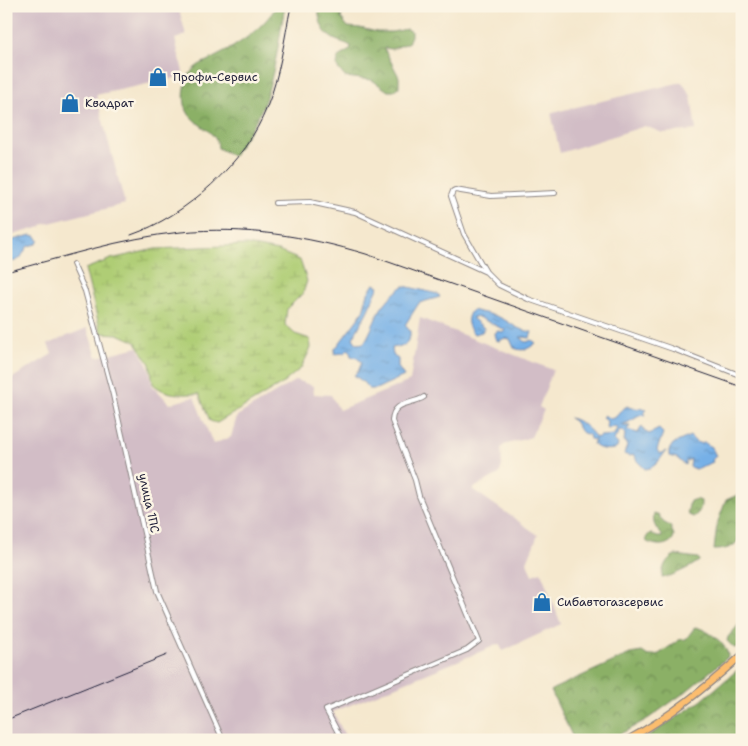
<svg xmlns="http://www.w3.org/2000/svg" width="748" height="746" font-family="'Shantell Sans',sans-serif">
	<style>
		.industrial { fill: #d2bdc6 }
		.forest { fill: url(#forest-crowns); stroke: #566950 }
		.wetland { fill: url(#wetland-marsh); stroke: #687858 }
		.water { fill: url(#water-ripples); stroke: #4c6991 }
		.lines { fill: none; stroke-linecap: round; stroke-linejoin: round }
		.street-casing { stroke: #8c8584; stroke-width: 6 }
		.primary-casing { stroke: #8c8584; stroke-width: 8 }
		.street { stroke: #fff; stroke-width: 4 }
		.primary { stroke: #fcbd6e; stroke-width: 5.5 }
		.rail { stroke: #22223b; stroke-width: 1 }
		.labels { text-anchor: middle; stroke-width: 5; stroke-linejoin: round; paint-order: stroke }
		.poi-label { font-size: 12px; fill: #22223b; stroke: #fcf5e5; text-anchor: start }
		.street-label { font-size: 12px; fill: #22223b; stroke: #fcf5e5 }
	</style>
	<defs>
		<pattern id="forest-crowns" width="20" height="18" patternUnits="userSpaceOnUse" patternTransform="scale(1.25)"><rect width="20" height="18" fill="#8bb066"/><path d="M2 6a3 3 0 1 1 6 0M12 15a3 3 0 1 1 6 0" fill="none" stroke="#718f55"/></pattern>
		<pattern id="wetland-marsh" width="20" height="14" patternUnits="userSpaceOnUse" patternTransform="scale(1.25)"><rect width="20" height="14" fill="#afcd74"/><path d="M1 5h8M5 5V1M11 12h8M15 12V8" fill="none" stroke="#96b065"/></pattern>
		<pattern id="water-ripples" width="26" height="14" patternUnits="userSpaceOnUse" patternTransform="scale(1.25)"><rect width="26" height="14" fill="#76b0e7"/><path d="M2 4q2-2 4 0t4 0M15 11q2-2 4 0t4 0" fill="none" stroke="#608fbc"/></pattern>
	</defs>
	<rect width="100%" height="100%" fill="#fcf5e5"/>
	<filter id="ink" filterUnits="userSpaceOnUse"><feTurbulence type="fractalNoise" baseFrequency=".02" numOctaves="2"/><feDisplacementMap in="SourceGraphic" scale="10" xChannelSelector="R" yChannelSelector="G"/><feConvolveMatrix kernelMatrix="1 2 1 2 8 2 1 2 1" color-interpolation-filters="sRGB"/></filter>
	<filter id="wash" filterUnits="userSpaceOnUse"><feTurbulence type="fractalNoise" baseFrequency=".0096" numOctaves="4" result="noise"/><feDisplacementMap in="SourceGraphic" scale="20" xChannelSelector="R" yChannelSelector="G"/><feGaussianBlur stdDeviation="1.12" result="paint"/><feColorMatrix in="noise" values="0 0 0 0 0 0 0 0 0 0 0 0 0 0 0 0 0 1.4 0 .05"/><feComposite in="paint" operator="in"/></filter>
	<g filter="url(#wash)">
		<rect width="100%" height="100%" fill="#f5e8ce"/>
		<path class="industrial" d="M6,6H178L186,35L175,39L184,76L96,95L125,204L41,225V227L6,237Z
			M682,82L691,96L696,130L663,133L645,126L560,153L551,113Z
			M420,318L553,370L539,407L544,410L531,437L504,445L501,448L502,466L499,474L472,489L538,535L527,562L532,575L541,572L561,624L503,651L499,644L333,712L347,740H6V382L52,354L48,344L87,328L97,357L138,347L149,368L152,385L170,404L194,397L213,444L231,437L237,416L296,380L313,386L314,394L331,395L339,410L410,381Z"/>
		<path class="forest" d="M277,6H285C279,39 275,74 263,106C255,124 243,140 233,156L218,148C217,128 191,126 186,108C182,97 185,79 192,71C197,64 208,61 215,57C240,44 262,29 277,6Z
			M318,6H344L341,18L348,27L360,28L377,32H392L407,29L411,31V36L408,43L392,49L384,48L399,77V87L394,91H388L372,80L345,77L337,67L338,57L350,50L351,46C345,42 338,42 332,38C321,31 319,19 318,6Z
			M742,493C742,506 745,537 734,545C729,549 720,550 714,550L717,524L726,500Z
			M696,499L701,501C701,509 700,513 693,517L687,514L690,501Z
			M654,514H658L663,522L670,526L674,535L673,540C664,547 657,546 647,542L646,538L650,533L657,537H662V535C656,529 652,523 654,514Z
			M675,555L698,558L700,560C694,566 670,577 662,578C662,568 666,559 675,555Z
			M742,621V644L735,648L733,647L727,641L728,637Z
			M695,627C707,629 728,644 728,657L684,693L649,718L626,731L606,740H574L551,691L553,689L630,654L642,652L648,656L659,654L679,640L686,639Z
			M742,666V740H642L701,701Z"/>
		<path class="wetland" d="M247,245L278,251L300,260L307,281L303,293L287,309L285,325L295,334L310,339L311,348L301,368L282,384L217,423L210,421L199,394C181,394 167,396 153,384L150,364L136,342L118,334L101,333L85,269L111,259L155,249Z"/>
		<path class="water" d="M31,235L36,236L39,241L36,244L28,246C19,258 24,260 6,263V242Z
			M374,284L379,286L367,312L353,338L357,344L364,343C370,334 373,324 378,314C382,305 395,291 404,286L438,294L440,297L419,303L405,325L410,331V337L405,345L392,348L393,355L398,359V367L404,376L376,389H369L363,382L354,375L358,372L362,362L357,358L351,356L349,349L344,353L334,354L335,349L357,320L363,311L368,293Z
			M472,310C482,313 494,314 503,319C516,326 515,329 532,332L530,338L520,337L526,342L532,340L536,343C528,349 524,352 514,348L510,339L505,338L499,341L496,340L495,333L498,331L504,332L505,330L476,316L472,318L484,328L482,332L474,334C467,327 465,318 472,310Z
			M627,406C633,410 640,407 647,410L644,413L645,416L641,415L627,423H625L623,426H630L627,430L638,433L642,426L644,431L649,434L659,429L663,433L657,450L660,454L666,451C660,459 656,468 645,469L637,461L634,455L629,456L624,454L627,446L624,441L625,434L622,431L620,430L614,440L618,444L617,448C610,451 599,450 593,444L595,440L590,439L589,435L581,432L574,421L569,418C579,419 591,430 596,438L601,436L614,435L617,428L614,426L608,429L606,428L607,421L602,417L604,415L610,419L616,417L619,412Z
			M690,436L696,442L702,444L704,442L712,448L716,456L712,460L713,462L696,469L690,467L691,459L686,461L685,465L677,458L669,456V450L673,444Z"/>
	</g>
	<g filter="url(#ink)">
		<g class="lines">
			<g class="street-casing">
				<path id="street" d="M740,40L742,36
					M555,193L491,196L455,190L453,191L451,196L464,234L486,272L499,285L528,299L673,349L742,376
					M275,203L310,202L355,212L486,272
					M73,264L85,291L113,395L157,591L223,740
					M342,740L326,710L467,650L479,641L419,496L415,480L392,421C393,400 412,405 424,397"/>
			</g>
			<g class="primary-casing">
				<path id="primary" d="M627,740C670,717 706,687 742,655"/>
			</g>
			<use href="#street" class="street"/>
			<use href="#primary" class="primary"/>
			<path class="rail" d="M131,235C186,216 246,162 267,107C280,75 284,40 291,6
				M6,272C64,257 122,238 181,232C244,226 306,236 366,254L742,387
				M6,599L10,598
				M6,720L167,655"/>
		</g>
	</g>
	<defs>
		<g id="shop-bare" transform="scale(1.5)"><path d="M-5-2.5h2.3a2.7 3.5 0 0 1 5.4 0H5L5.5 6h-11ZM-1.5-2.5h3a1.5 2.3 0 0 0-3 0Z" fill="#1f6fb2" stroke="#fcf5e5" stroke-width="2.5" paint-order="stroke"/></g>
	</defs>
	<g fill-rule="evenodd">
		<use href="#shop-bare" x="158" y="77"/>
		<use href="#shop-bare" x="70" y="103"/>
		<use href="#shop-bare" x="542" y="602"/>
	</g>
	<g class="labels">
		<g class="poi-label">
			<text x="173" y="81">Профи-Сервис</text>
			<text x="85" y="107">Квадрат</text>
			<text x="557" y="606">Сибавтогазсервис</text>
		</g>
		<g class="street-label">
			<text transform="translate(149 503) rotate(78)" y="4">улица 1ПС</text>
		</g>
	</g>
	<rect width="748" height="746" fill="none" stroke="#fcf5e5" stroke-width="25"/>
</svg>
